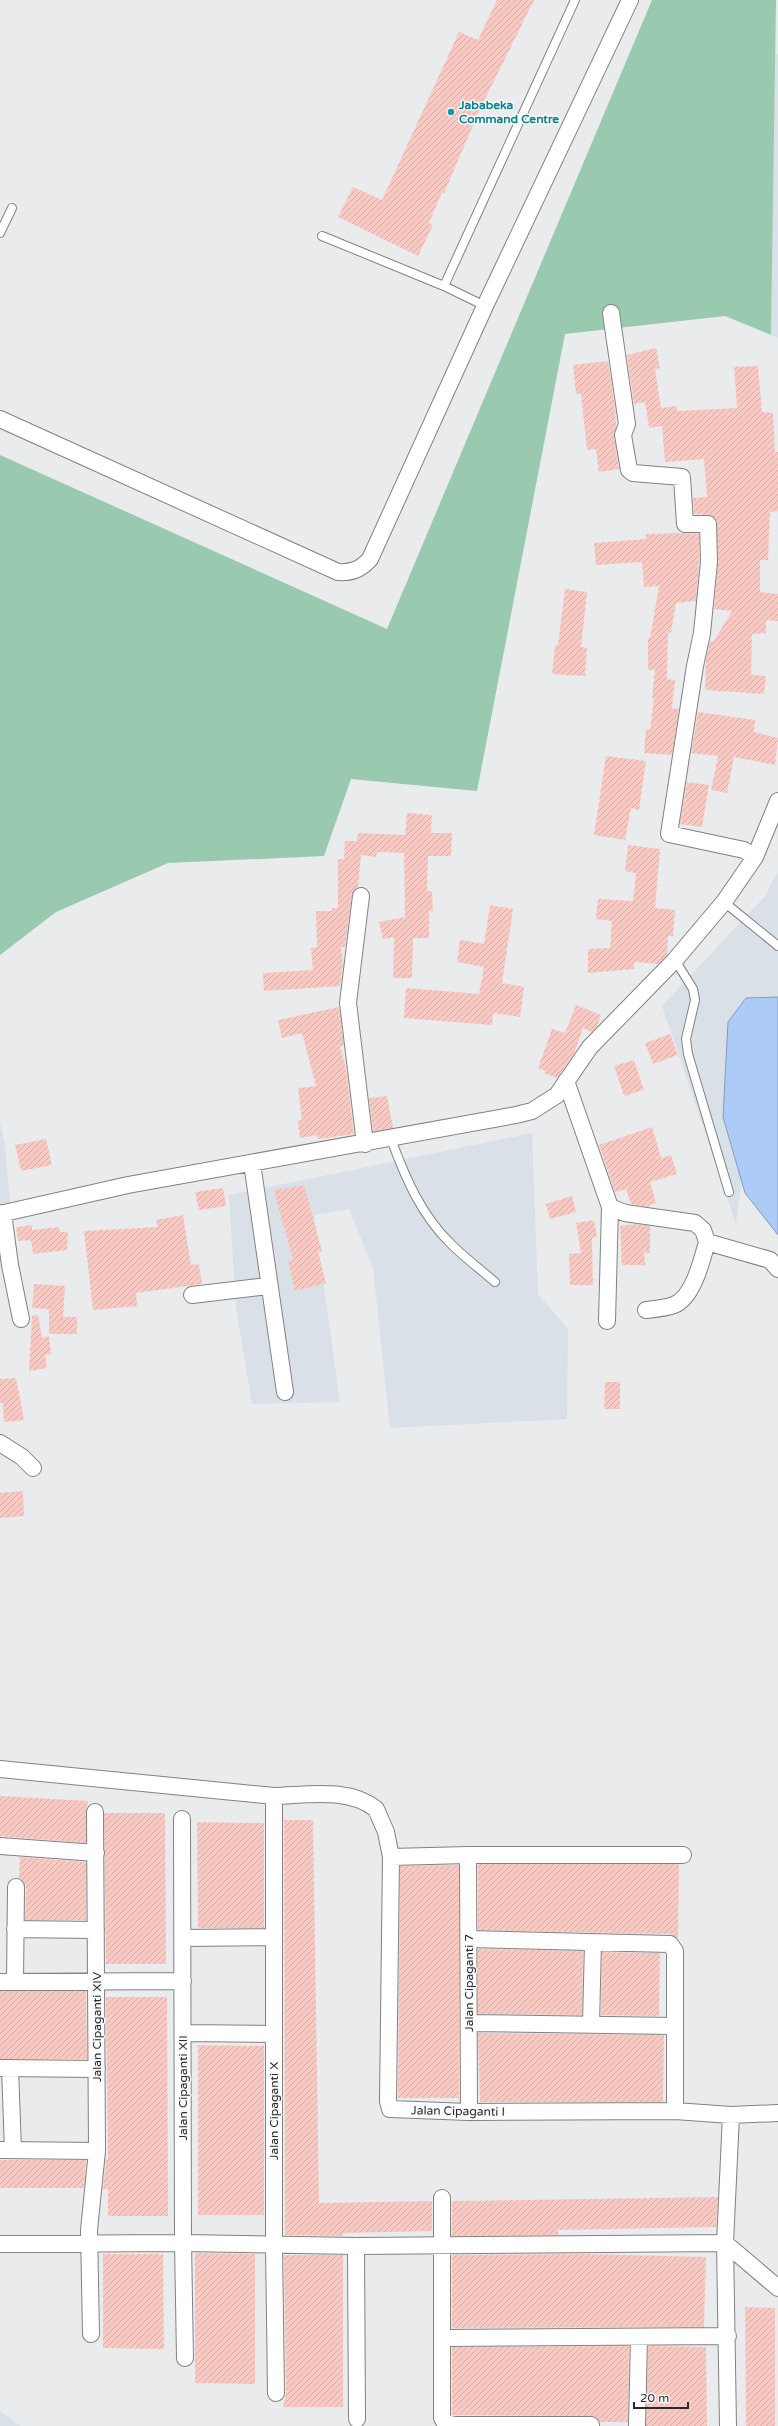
<svg xmlns="http://www.w3.org/2000/svg" width="778" height="2426" font-family="'Varela Round',sans-serif">
	<style>
		.built { fill: #dae0e7 }
		.green { fill: #99c9af }
		.water { fill: #accbf6; stroke: #859bb9 }
		.building { fill: url(#building-hatch) }
		.lines { fill: none; stroke-linecap: round; stroke-linejoin: round }
		.service-casing { stroke: #818182; stroke-width: 10 }
		.minor-casing { stroke: #818182; stroke-width: 18 }
		.service { stroke: #fff; stroke-width: 8 }
		.minor { stroke: #fff; stroke-width: 16 }
		.culture-dot { fill: #0f9aa8; stroke: #f7f8f9; stroke-width: 1.5 }
		.labels { text-anchor: middle; stroke-width: 3; stroke-linejoin: round; paint-order: stroke }
		.culture-label { font-size: 12px; font-weight: bold; fill: #0d838f; stroke: #f7f8f9; text-anchor: start }
		.street-label { font-size: 12px; fill: #2b2b2b; stroke: #f7f8f9 }
	</style>
	<defs>
		<pattern id="building-hatch" width="6" height="6" patternUnits="userSpaceOnUse"><rect width="6" height="6" fill="#f9cac4"/><path d="M-1 1l2-2M0 6l6-6M5 7l2-2" fill="none" stroke="#d6aea9"/></pattern>
	</defs>
	<rect width="100%" height="100%" fill="#eaebec"/>
	<path class="built" d="M775,54H778V338L771,335Z
		M778,871V1015L746,1149L736,1224L662,1006L765,896Z
		M0,1122L5,1146L10,1203L0,1206Z
		M532,1133L538,1294L568,1329L567,1419L390,1428L373,1268L349,1209L314,1215L340,1402L252,1404L236,1308L229,1195Z
		M0,2411L21,2426H0Z"/>
	<path class="green" d="M652,0H776L771,335L725,316L565,334L477,791L351,779L324,856L168,863L56,912L0,955V455L387,629Z"/>
	<path class="water" d="M778,997V1235L745,1193L723,1117L728,1022L746,998Z"/>
	<path class="building" d="M497,0H534L481,107L444,193L442,192L429,223L433,225L418,256L338,217L353,187L382,200L459,32L478,40Z
		M656,348L660,368L655,369L661,408L676,406L677,411L737,408L734,367L758,366L762,412L773,413L775,452H778V511L770,512L768,560H760V592L778,594V621L766,620V633L752,634L751,675L766,676L764,694L705,690L706,658L710,641H714L732,611L714,609L718,562L716,519L708,515L694,514L693,498L707,497L704,459L665,462L662,426L649,428L645,402L634,404L627,355Z
		M608,361L615,407L616,427L614,437L619,469L599,472L596,449L587,450L581,394H576L573,365Z
		M682,533L699,534V562L696,601L676,603L671,633L668,632L667,679L675,680L672,708L679,709L672,755L644,753L646,729L650,730L654,698H652L655,670H648V638H650L659,586L644,587L642,562L596,565L594,543L646,539V534Z
		M565,589L587,592L581,647L587,648L585,676L552,674L555,645H558Z
		M698,712L755,720L754,732L778,738L775,765L734,757L727,793L711,790L718,756L691,753Z
		M606,756L646,761L639,810L631,808L625,840L594,835Z
		M687,782L709,785L702,827L680,824Z
		M407,813L432,815L431,833H452L451,856H428L427,891H432L433,911H429V938H413L412,978H393L394,937L383,939L379,922L405,917L404,853L377,852L376,857L361,855L358,887L352,894L345,947H341L343,963L340,986L264,991L263,973L313,970L311,948L317,947L316,911H332V908H338V859H344L345,841H357L358,833L405,835Z
		M628,845L660,849L655,908L675,910L673,936H668L667,955L658,964L634,962V969L588,973V949L610,948L612,921L596,919L598,899L633,901L636,873L625,871Z
		M490,905L513,909L502,983L524,987L520,1017L493,1013L492,1025L404,1018L406,988L479,994L484,967L457,962L460,940L484,944Z
		M576,1005L601,1015L597,1027L592,1032L583,1028L574,1054L557,1078L544,1073L545,1071L538,1068L552,1029L565,1033Z
		M339,1007L344,1045L340,1046L346,1069L354,1134L318,1139L317,1135L300,1138L298,1121L302,1120L298,1088L316,1086L302,1033L282,1038L278,1020Z
		M670,1034L678,1055L653,1064L645,1043Z
		M634,1060L644,1090L624,1096L614,1066Z
		M387,1096L393,1128L373,1131L369,1098Z
		M652,1127L661,1158L671,1155L677,1174L650,1182L656,1203L649,1205V1207L631,1204L626,1189L615,1192L599,1145Z
		M46,1139L52,1165L21,1171L15,1145Z
		M304,1185L322,1251L318,1252L326,1283L295,1291L288,1261L293,1260L274,1190Z
		M223,1188L226,1206L199,1210L195,1192Z
		M572,1196L576,1212L550,1219L546,1204Z
		M183,1215L191,1265L199,1264L202,1284L136,1293L137,1306L93,1310L84,1231L158,1227L156,1220Z
		M594,1220L597,1237L592,1238L593,1285H570L569,1254L581,1253L576,1223Z
		M637,1224L650,1226V1253H646L644,1248L645,1265H622L620,1226Z
		M32,1225V1230L59,1227L60,1232H68L67,1250L33,1254L31,1240L18,1241L16,1227Z
		M34,1284L65,1286L63,1317H77V1334H49V1309L32,1308Z
		M38,1315L42,1338L49,1336L51,1354L45,1355L47,1368L29,1371L32,1316Z
		M16,1378L24,1420L4,1422L3,1403H0V1379Z
		M605,1382H620V1409H604Z
		M23,1491L24,1516L0,1518V1493Z
		M0,1796L88,1801L86,1812V1843L0,1836Z
		M104,1813H165L166,1964H106Z
		M284,1820H313L319,2203L432,2201V2231L343,2233V2236L285,2235Z
		M197,1822L264,1823V1928H198Z
		M20,1857L86,1862V1920H25L26,1887L24,1882L19,1878Z
		M478,1864H679L678,1938L670,1934L478,1930Z
		M459,1865V2098H398L400,1866Z
		M478,1949L583,1951L582,2015L478,2014Z
		M602,1952L660,1953L659,2016L601,2015Z
		M0,1991H86L87,2059H0Z
		M106,1997H167L168,2216H108V2189H103L106,2160H108Z
		M478,2033L664,2035L663,2102H480Z
		M198,2045L264,2046V2215H198Z
		M0,2160H86L84,2188H0Z
		M718,2197L716,2227L558,2230V2235L452,2236V2201Z
		M195,2253L255,2254V2384L195,2383Z
		M103,2254H163L164,2349L103,2348Z
		M587,2254L706,2257L704,2327L452,2328V2255Z
		M284,2255H343V2407H283L286,2393Z
		M745,2307L775,2308V2426H746Z
		M629,2346L628,2422H600L591,2416L452,2415V2347Z
		M648,2346L706,2347L707,2426H646Z"/>
	<g class="lines">
		<g class="service-casing">
			<path id="service" d="M0,233L12,208
				M322,236L444,286L485,306
				M444,286L575,0
				M724,902L778,946
				M675,960L693,989L695,1000L686,1039L688,1054L729,1192
				M391,1139C405,1177 421,1215 451,1244C465,1258 480,1269 495,1282"/>
		</g>
		<g class="minor-casing">
			<path id="minor" d="M611,313L627,424L623,435L629,470L633,473L682,477L685,524H708L709,562L702,633L695,666L669,834L744,850L755,857
				M0,419L338,572C352,573 361,569 370,559L485,306L630,0
				M361,896L348,1003L365,1144
				M566,1081L610,1207L625,1213L695,1223L703,1230L707,1242L770,1260L778,1269
				M252,1163L285,1392
				M3,1213L10,1265L21,1319
				M0,1214L128,1185L516,1115L532,1111L557,1095L590,1047L675,960L724,902L755,857L778,801
				M192,1295L268,1286
				M646,1310C655,1309 666,1308 674,1305C693,1298 702,1260 707,1242
				M607,1321L610,1207
				M0,1443L22,1457L33,1468
				M0,1769L274,1796V2244L276,2393
				M274,1796C307,1795 348,1787 376,1809L386,1832L391,1857L388,2101L390,2109L469,2112L675,2111L731,2115L778,2113
				M182,1819L183,2243L185,2358
				M0,1846L96,1853
				M468,1855L469,2112
				M391,1857L468,1855H683
				M15,1929L96,1930
				M183,1938L274,1937
				M469,1939L670,1944L675,1951V2111
				M0,1982L183,1981
				M15,1982L16,1887
				M469,2023L674,2026
				M591,2024L593,1942
				M183,2033L274,2034
				M0,2068L97,2069
				M10,2068L13,2150
				M0,2150L97,2151
				M442,2198V2418L445,2423L456,2425H591
				M0,2244L183,2243L356,2246L725,2243L778,2288
				M356,2246L357,2419
				M91,2334L89,2230L97,2151L95,1812
				M443,2338L728,2336
				M637,2426L639,2337
				M728,2426L725,2243L731,2115"/>
		</g>
		<use href="#service" class="service"/>
		<use href="#minor" class="minor"/>
	</g>
	<circle class="culture-dot" cx="451" cy="112" r="4"/>
	<g class="labels">
		<g class="culture-label">
			<text x="459" y="109">Jababeka<tspan x="459" dy="14">Command Centre</tspan></text>
		</g>
		<g class="street-label">
			<text transform="translate(469 1983) rotate(-90)" y="4">Jalan Cipaganti 7</text>
			<text transform="translate(97 2027) rotate(-90)" y="4">Jalan Cipaganti XIV</text>
			<text transform="translate(183 2088) rotate(-90)" y="4">Jalan Cipaganti XII</text>
			<text transform="translate(274 2111) rotate(-90)" y="4">Jalan Cipaganti X</text>
			<text transform="translate(458 2111) rotate(1)" y="4">Jalan Cipaganti I</text>
		</g>
	</g>
	<path d="M634 2402v6h54v-6" fill="none" stroke="#2b2b2b" stroke-width="2"/>
	<text x="640" y="2402" font-size="12" fill="#2b2b2b" stroke="#f7f8f9" stroke-width="3" paint-order="stroke">20 m</text>
</svg>
